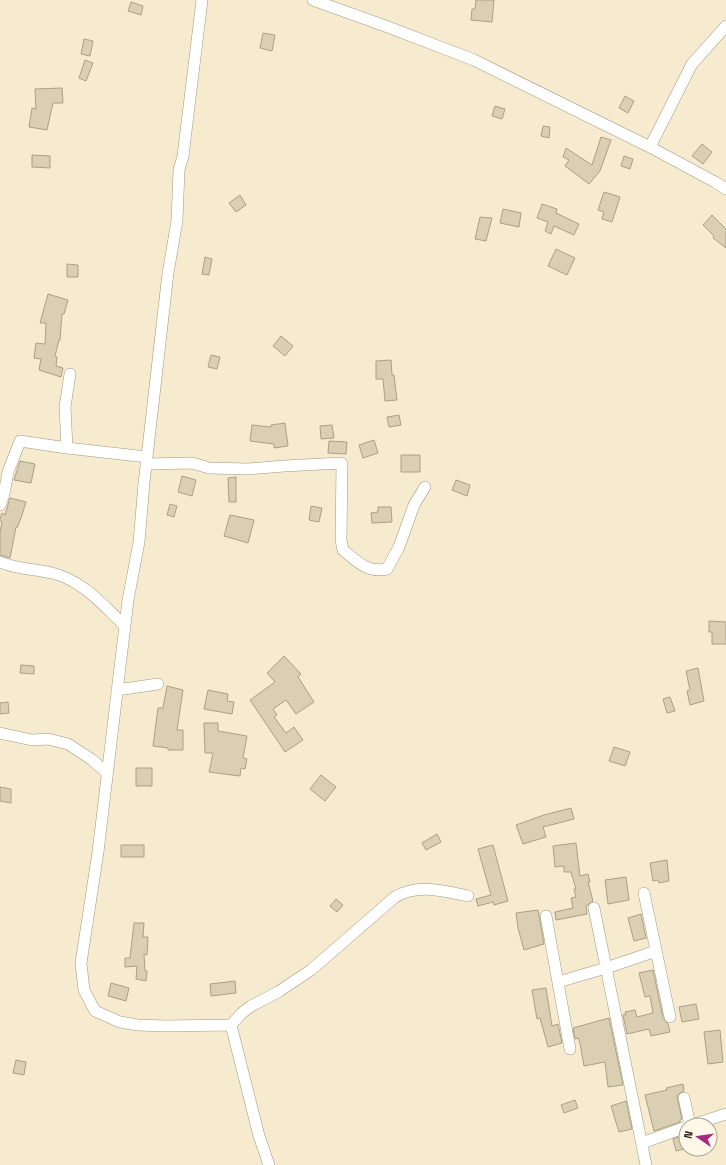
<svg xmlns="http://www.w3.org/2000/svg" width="726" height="1165" font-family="'Space Grotesk',sans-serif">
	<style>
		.building { fill: #dacfb3; stroke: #aaa086 }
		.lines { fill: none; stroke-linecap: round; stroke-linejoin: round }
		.minor-casing { stroke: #a2987e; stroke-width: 12 }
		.minor { stroke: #fff; stroke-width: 11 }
	</style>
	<rect width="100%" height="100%" fill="#f6ebcf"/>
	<path class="building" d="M476,0H494L492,22L471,20L472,9H475Z
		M131,2L143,6L141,15L128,11Z
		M263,33L275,35L272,51L260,48Z
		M84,39L93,41L90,56L81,54Z
		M85,60L93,63L86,81L79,78Z
		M62,88L63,103H53L47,130L29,127L32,108L36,109L35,89Z
		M625,96L634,101L628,113L619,108Z
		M495,106L505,109L502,119L492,116Z
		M543,126L550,127L549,138L541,136Z
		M601,137L611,140L600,171L589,184L565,166L569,160L563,157L566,148L592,165Z
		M702,144L712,152L703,164L692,156Z
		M32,155L50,156V168L32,167Z
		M624,156L633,159L630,169L621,166Z
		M604,192L620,197L612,222L602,219L604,212L598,210Z
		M240,195L246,205L236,212L229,203Z
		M542,204L557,209L556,213L579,224L574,235L554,226L551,234L545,231L548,222L537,218Z
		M503,209L521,213L519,227L500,223Z
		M712,215L726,229V248L713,238L714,236L703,225Z
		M480,217L492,218L486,241L475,239Z
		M556,249L575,258L567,275L548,266Z
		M205,257L212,259L209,275L202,274Z
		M67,264L78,265V277H67Z
		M48,294L68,300L64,314H62L60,340H59L55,356L57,357L56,366L63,368L61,377L39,370L41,359L34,358L36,343L45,344L46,323H40Z
		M281,336L293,346L285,356L273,346Z
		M211,355L220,357L217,369L208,367Z
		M391,360L392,375H394L397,400L385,401L383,379H376V361Z
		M399,415L401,425L389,427L387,417Z
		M285,423L288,446L274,448V444L250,441L252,425L271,427V425Z
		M332,425L334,438L321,439L320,426Z
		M374,440L378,453L363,458L359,445Z
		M329,441L347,442L346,454L328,453Z
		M401,455H420V472H401Z
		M20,461L35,464L31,483L14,480Z
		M182,476L196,480L192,496L178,492Z
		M236,477V502H229L228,478Z
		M456,480L470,485L467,496L452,490Z
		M10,498L26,502L21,518L17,528L16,527L10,558L0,555V533L2,522L0,521V519L2,513L5,515Z
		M170,504L177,506L174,517L167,515Z
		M311,506L322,508L319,522L309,520Z
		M378,507H391L392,522L372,523L371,513L378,512Z
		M230,515L254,520L248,543L224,536Z
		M709,621L726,622V644H712V632H709Z
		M284,656L301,674L298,677L314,702L296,714L286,700L273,709L277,715L274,717L286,733L294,727L303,740L285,752L250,700L275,682L267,673Z
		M21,665L34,666V674L20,673Z
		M698,668L704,701L690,705L687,691L690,690L686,671Z
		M167,686L183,690L177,730H183V750H168V748L153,746L158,708H163Z
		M208,690L228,694L227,701L234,702L232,714L204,709Z
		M670,697L675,711L667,713L663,699Z
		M8,702L9,713L0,714V703Z
		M204,723H218V731L247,736L243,758L247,759L245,769L241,768L240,776L209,772L213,753H205Z
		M614,747L630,752L625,766L609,761Z
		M136,768H152V786H136Z
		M321,775L336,787L325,801L310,789Z
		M0,787L11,789V803L0,801Z
		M571,808L574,819L543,827L546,837L523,844L516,825L544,815Z
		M437,834L441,842L426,850L422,843Z
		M576,843L580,876L588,874L590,882H588L593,901L586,906L587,914L556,920L555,912L573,908L571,898L576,897L574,889H576L571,872H564V866L555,867L553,846Z
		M121,845H144V857H121Z
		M493,845L508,901L494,905L493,902L478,906L476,899L491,895L478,849Z
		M667,860L669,881L659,883L658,880L653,881L650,863Z
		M626,877L629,900L608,904L605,880Z
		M336,899L343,905L337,912L330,906Z
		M538,910L544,944L524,950L518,928L516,913Z
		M641,914L646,938L634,941L628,918Z
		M134,923H144L143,937H148L147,955L144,954L145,971H147L146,981L136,979L137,966L125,967V958H130Z
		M653,970L663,1018L668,1024L670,1032L651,1036L649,1029L627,1034L623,1015H626L625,1012L635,1010L637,1017L653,1013L650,996L645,997L639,973Z
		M235,981L236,993L211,996L210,984Z
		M111,983L129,988L126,1001L108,996Z
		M546,988L552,1026L558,1024L562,1043L548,1047L540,1018L537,1019L532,990Z
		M696,1004L699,1019L682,1022L679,1007Z
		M609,1018L623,1085L608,1087L605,1062L584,1066L580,1043L578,1038L575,1039L573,1028Z
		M720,1030L723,1062L708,1064L704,1032Z
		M16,1060L26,1062L24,1075L13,1073Z
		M683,1084L684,1091L680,1093L677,1096L682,1119L680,1120V1122L654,1131L645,1095L667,1090L666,1088Z
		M575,1100L578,1108L564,1113L561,1105Z
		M626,1101L632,1129L619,1132L611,1106Z
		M681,1136L684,1149L676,1151L673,1139Z"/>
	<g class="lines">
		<g class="minor-casing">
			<path id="minor" d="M202,0L183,156L179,170L177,221L168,273L144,483L139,542L128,600L98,852L81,963L84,990L95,1011L120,1022L138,1025L165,1026L231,1025L242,1013L251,1006L278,992L311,970L395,897C418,883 444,891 468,896
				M313,0L388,27L474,60L650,147L715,182L726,189
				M650,147L692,64L726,26
				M67,448L65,407L70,374
				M147,464L192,463L209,468L248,469L284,466L341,463L342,464L341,540L343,550C358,562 367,573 387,569L399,547L414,505L425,487
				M0,505L4,494L8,472L20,441L67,448L147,457
				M0,562C17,569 34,569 52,573C82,580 103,605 124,625
				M117,690L158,684
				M0,733L32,740L48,739L68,744L91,759L107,773
				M644,893L670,1017
				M594,908L646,1165
				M546,916L570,1049
				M558,982L606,968L656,951
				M231,1025L259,1136L269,1165
				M684,1098L690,1125
				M692,1125L726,1114
				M642,1143L686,1127"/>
		</g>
		<use href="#minor" class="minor"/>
	</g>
	<g transform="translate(698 1137) rotate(283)"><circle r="19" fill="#fff8e8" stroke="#a8a294"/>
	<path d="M0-3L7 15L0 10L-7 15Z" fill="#a22a82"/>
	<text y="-6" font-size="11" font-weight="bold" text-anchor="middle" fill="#262117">N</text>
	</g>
</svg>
